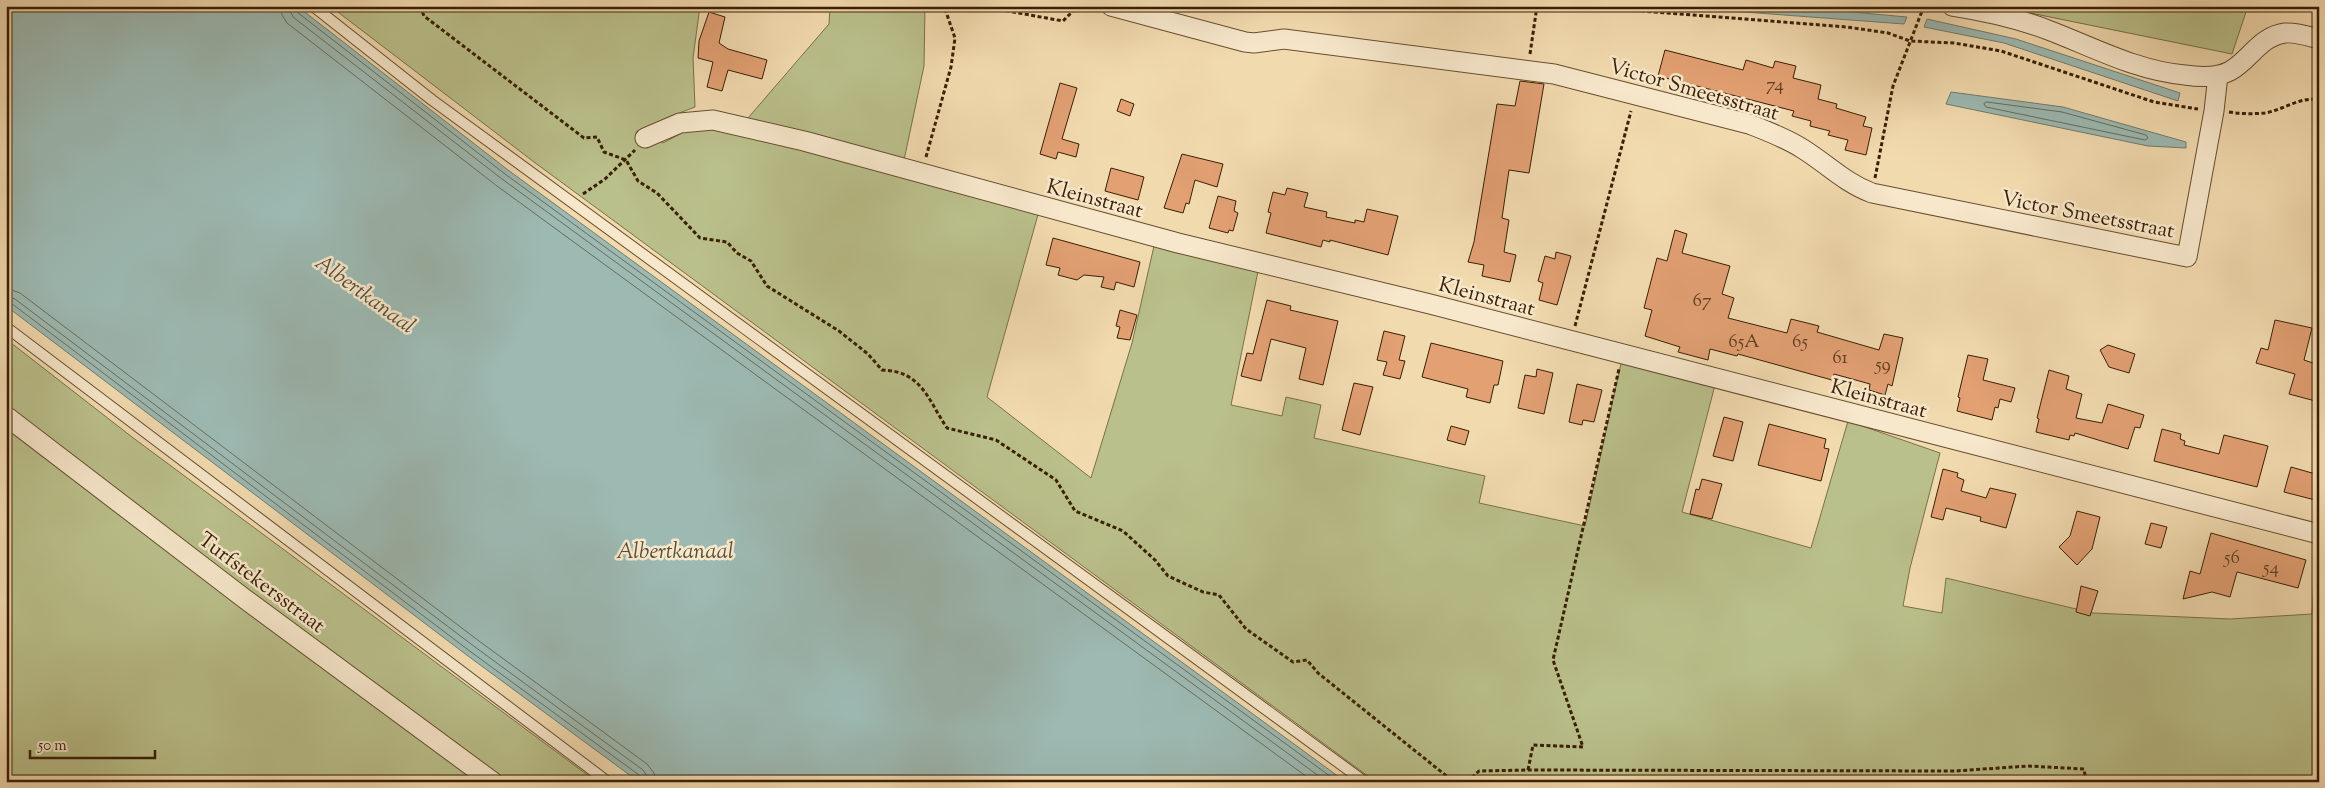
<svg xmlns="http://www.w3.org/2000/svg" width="2325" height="788" font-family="'Sorts Mill Goudy',serif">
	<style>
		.green { fill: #bac08b; stroke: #7a7048 }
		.water { fill: #9cb9b2; stroke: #747b6c }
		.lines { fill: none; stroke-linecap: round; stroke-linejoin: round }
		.shore { stroke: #6a6c5b; stroke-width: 1 }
		.building { fill: #e2a073; stroke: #391f04 }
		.lane-casing { stroke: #674e2f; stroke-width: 12 }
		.street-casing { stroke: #674e2f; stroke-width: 21 }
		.path { stroke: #391f04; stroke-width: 3; stroke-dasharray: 4 2.5; stroke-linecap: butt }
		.lane { stroke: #f7e7cb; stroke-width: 10 }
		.street { stroke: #f7e7cb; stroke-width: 19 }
		.labels { text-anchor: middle; stroke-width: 5; stroke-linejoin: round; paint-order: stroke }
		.number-label { font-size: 19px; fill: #633f20 }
		.street-label { font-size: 21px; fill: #391f04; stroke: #f7e7cb }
		.water-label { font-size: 22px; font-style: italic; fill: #574d38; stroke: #f7e7cb }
	</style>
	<rect width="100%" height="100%" fill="#f2daaf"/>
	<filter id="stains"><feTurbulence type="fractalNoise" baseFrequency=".004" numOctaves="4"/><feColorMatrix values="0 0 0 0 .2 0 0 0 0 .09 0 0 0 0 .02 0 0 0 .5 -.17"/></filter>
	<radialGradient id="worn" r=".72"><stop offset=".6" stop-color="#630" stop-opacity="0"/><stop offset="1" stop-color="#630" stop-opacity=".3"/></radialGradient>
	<path class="green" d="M330,6H700L693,58L695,107L666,118L647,131L663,143L695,126L718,127L1039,211L987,397L1091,478L1132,343L1154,246L1258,271L1231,405L1282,416L1286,397L1321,405L1314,438L1485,476L1479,503L1585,526L1622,359L1715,385L1682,512L1811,548L1848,421L1940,453L1910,568L1903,606L1942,613L1946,578L2093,613L2230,619L2312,614L2316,542L2319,544V782H1376L534,162Z
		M830,6H925L924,66L904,160L748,118L829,24Z
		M2031,6H2248L2232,54L2030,13Z
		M6,339L132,437L597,782H508L249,591L6,405Z
		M6,427L484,782H6Z"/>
	<path class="water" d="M6,6H297L508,170L1346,782H639L468,656L6,306Z
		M1664,6H1785L1907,17L1904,24Z
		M1927,19L2016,39L2180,93L2178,101L2004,43L1924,27Z
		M1951,92L2063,107L2186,142V148L2148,146L1946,104Z"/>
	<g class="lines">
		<path class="shore" d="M281,6L282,15L287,23L497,186L1314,782
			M288,6L293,17L502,179L1327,782
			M294,6L297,12L505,174L1338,782
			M1732,6L1806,12L1808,6
			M1987,102L2062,112L2146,135L2148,138L2145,140L1986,107L1984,104Z
			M6,288L20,293L479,641L647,764L654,773L656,782
			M6,296L15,299L475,647L643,770L647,776L648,782
			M6,302L11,303L471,652L639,775L642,782"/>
	</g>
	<path class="building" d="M709,12L725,17L719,43L728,49L767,60L762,79L728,70L722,91L707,87L713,62L698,58L699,41Z
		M1665,50L1743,70L1746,60L1773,68L1775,61L1796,66L1793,78L1821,85L1818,99L1837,104L1836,108L1866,117L1863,126L1872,128L1866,155L1845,150L1848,140L1828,135L1830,131L1810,126L1811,121L1792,116L1794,111L1658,76Z
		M1520,81L1544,84L1529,173L1509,170L1502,218L1509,220L1504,252L1516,255L1510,282L1482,276L1484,265L1468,262L1474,242L1497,104L1515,106Z
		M1060,83L1077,88L1062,139L1079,144L1076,157L1058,152L1056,159L1040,154Z
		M1121,99L1134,104L1130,116L1117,111Z
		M1182,154L1223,164L1217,187L1195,180L1189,204L1186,203L1183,213L1164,208Z
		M1111,168L1144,177L1138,200L1105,191Z
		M1287,188L1308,193L1304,207L1327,212L1326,217L1355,223V220L1364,222L1367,209L1398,216L1388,255L1330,240V242L1323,240L1321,247L1266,233L1271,213L1268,212L1273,192L1285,195Z
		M1218,196L1236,201L1234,211L1238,213L1233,231L1229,230L1228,233L1209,228Z
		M1675,230L1687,234L1682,253L1730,266L1722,294L1734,298L1728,318L1787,333L1791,319L1819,326L1817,332L1879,350L1884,334L1903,338L1892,386L1888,384L1885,395L1869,390L1870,384L1834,374L1832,380L1738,354L1737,356L1710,349L1708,360L1678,352L1680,347L1645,336L1652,310L1644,308L1657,258L1667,261Z
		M1053,238L1140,262L1134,287L1116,282L1114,290L1101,287L1104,277L1084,275L1077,280L1058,275L1060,268L1046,265Z
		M1556,252L1571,256L1557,305L1539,300L1543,283L1538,281L1545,256L1555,259Z
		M1267,300L1291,306L1290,310L1338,321L1323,385L1299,379L1306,348L1271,339L1261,381L1241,376L1247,353L1253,354Z
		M1120,310L1137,315L1130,340L1117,338L1120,327L1116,326Z
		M2275,320L2312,328L2304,360L2319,365V402L2289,394L2295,374L2256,363L2261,348L2268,350Z
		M1384,331L1405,336L1399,360L1405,361L1400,379L1383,375L1387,362L1377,360Z
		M1431,343L1503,361L1498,385H1494L1490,403L1466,397L1468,389L1422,377Z
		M2108,345L2135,354L2129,373L2109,367L2100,350Z
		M1968,355L1988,359L1983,380L2015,388L2011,402L2000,399L1998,408L1995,407L1992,420L1957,411L1960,398L1958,397Z
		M1537,369L1553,373L1544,414L1518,408L1525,375L1536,377Z
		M2049,370L2069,376L2066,389L2082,394L2076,418L2102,423L2108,404L2144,415L2140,428L2135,427L2128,449L2075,433L2074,436L2070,435L2069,440L2036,432L2039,419L2037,418Z
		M1354,383L1373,387L1360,435L1342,430Z
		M1577,384L1602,390L1594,422L1583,420L1582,425L1569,422Z
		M1724,417L1743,422L1733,461L1713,456Z
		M1769,424L1826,439L1824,448L1829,449L1821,481L1758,465Z
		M1451,426L1469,431L1465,445L1447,440Z
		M2162,429L2181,434L2180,439L2185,441L2184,445L2219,454L2224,435L2268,446L2257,487L2154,461Z
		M2291,467L2319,475V501L2284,492Z
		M1943,469L1958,473L1957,477L1964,480L1961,491L1986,498L1990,488L2016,494L2006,528L1980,521L1981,517L1946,508L1943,520L1931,517Z
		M1702,479L1722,484L1712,519L1690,514L1696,489L1699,490Z
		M2077,511L2100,517L2092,549L2077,565L2059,547L2070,536Z
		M2151,523L2167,527L2161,548L2145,544Z
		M2211,533L2306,560L2298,588L2237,572L2230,597L2212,592L2183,599L2190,571L2200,574Z
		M2081,586L2098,591L2090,616L2076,612Z"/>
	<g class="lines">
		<g class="lane-casing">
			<path id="lane" d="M313,6L432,100L1365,782
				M6,327L608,782"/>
		</g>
		<g class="street-casing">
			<path id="street" d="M1111,6L1245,42L1254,43L1284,39L1554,74L1749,124C1767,131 1786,138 1803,149C1827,164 1845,183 1872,193L2187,257L2214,111L2218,75
				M1952,6C1985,11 2017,18 2048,30C2093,47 2137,71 2185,75C2199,77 2217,78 2230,71C2250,60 2260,36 2285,33C2296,32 2308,36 2319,39
				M645,138L680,123L713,120L804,141L1178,243L1430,304L2319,534
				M6,416L245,599L493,782"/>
		</g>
		<path class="path" d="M420,6L424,16L584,138L597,137L604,152L626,160L638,181L657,193L700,238L727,242L737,253L751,261L767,286L839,331L868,354L882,370C922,371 928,400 947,428L996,440L1056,480L1075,511L1123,531L1155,560L1168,576L1203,592L1219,595L1246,629L1293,662L1307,660L1318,673L1454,782
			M980,6L1063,21L1078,6
			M1576,6L1847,27L1888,33L1910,41L1954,43L2001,51L2154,102L2198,109
			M1530,54L1537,6
			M2229,112C2241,114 2253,114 2265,113C2283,110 2301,96 2319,100
			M926,157L951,67L955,38L944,6
			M1875,178L1893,86L1924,6
			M583,194L605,179L635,150
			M1575,326L1631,111
			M1528,770L1533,745L1583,747L1553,660L1619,369
			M1467,782L1479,771L1528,770L1955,771L2028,766L2084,769L2086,782"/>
		<use href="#lane" class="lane"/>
		<use href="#street" class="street"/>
	</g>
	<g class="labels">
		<g class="number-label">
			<text x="1775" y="90">74</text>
			<text x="1702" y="306">67</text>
			<text x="1744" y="347">65A</text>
			<text x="1800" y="347">65</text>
			<text x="1840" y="363">61</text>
			<text x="1883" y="370">59</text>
			<text x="2232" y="563">56</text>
			<text x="2271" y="573">54</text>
		</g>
		<g class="street-label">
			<text transform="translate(1694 89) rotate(16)" y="7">Victor Smeetsstraat</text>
			<text transform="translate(1095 198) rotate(15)" y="7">Kleinstraat</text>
			<text transform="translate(2088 214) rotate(11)" y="7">Victor Smeetsstraat</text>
			<text transform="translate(1487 296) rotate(15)" y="7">Kleinstraat</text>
			<text transform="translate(1879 398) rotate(15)" y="7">Kleinstraat</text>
			<text transform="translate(262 582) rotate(37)" y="7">Turfstekersstraat</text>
		</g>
		<g class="water-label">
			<text transform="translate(366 293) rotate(36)" y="8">Albertkanaal</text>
			<text x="675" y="558">Albertkanaal</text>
		</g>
	</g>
	<rect width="2325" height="788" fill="none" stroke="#f2daaf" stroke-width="25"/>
	<rect x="8" y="8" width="2310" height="773" fill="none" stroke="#391f04" stroke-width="2.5"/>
	<rect x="12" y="12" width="2300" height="763" fill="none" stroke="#391f04"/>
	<path d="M30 750v8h125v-8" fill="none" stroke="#391f04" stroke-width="2.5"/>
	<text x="38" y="750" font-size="15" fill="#391f04" stroke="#f7e7cb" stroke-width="4" paint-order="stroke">50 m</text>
	<rect width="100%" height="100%" filter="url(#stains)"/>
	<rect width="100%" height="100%" fill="url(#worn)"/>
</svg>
